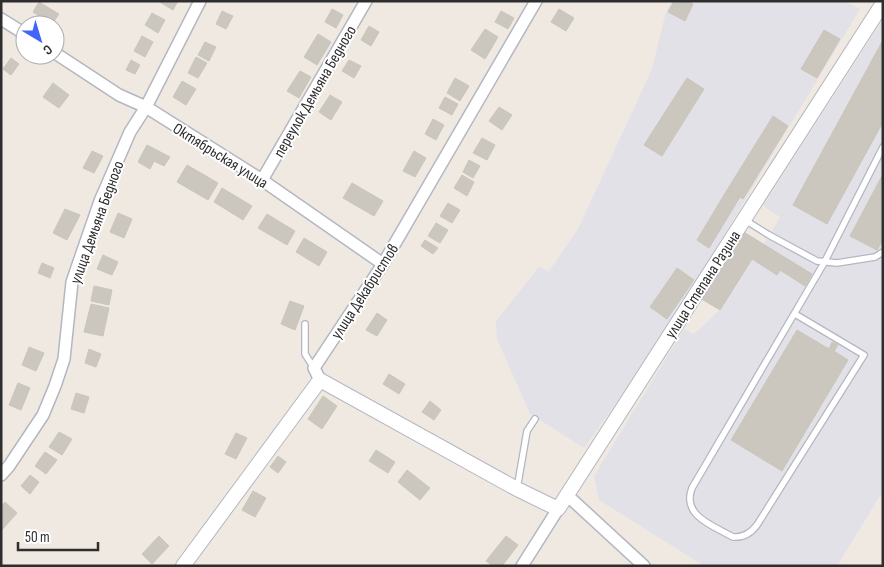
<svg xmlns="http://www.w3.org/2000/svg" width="884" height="567" font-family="'Sofia Sans Condensed',sans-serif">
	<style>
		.industrial { fill: #e3e1e8 }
		.building { fill: #cbc7bf; stroke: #cbc5ba }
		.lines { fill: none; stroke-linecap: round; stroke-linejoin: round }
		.service-casing { stroke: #b4b7c1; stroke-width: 8 }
		.minor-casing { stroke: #b4b7c1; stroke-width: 14 }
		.tertiary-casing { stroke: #b4b7c1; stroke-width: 16 }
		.service { stroke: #fff; stroke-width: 5.5 }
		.minor { stroke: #fff; stroke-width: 11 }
		.tertiary { stroke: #fff; stroke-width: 14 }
		.labels { text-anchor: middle; stroke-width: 4; stroke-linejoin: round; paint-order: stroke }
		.street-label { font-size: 16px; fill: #2e2e2e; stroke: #fff }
	</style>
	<rect width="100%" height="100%" fill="#efe9e1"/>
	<path class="industrial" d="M672,1H845L860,9L659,343L584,448L530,414L497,339L496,321L539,267L549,271L578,229L652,69L666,12Z
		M883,19V491L837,566H704L599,500L594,476L684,329L694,334L720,310L700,298L742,231L764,244L780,217L763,206Z"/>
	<path class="building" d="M158,1H178L173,10Z
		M674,1H687L693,4L685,21L668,12Z
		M39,2L59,14L52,24L33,12Z
		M332,9L343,15L336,28L325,22Z
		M559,9L574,18L566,31L551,22Z
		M222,11L233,16L226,29L216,24Z
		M501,11L514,18L508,29L495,22Z
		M152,13L165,20L158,33L145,25Z
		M369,26L379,32L371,46L361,40Z
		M485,29L498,37L485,59L471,50Z
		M824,30L840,39L817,78L801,69Z
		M318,34L331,42L317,65L304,57Z
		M142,36L153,42L145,57L134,51Z
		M883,40V122L827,224L793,205Z
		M205,42L216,47L209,61L198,55Z
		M196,57L207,63L198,78L188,73Z
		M11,58L19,64L11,75L3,69Z
		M131,60L140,65L135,74L126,70Z
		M349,60L361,66L354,78L342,71Z
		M300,71L311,77L299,98L287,91Z
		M455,78L469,86L460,101L447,93Z
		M687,78L704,89L662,156L644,145Z
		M182,81L196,89L186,105L173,97Z
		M53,83L69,95L59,108L43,97Z
		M330,95L342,102L331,120L319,112Z
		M445,97L458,104L452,115L439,108Z
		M499,107L512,115L502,130L489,121Z
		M773,116L788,126L743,199L727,190Z
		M433,119L444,125L436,140L425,134Z
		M482,138L495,145L487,160L473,153Z
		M147,145L170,157L164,166L154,161L150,169L138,162Z
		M92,151L103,156L94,173L83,168Z
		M414,151L426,158L415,177L403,171Z
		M469,160L480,166L473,178L463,172Z
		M187,165L218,183L208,200L177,182Z
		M883,174V240L877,250L850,236Z
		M462,175L474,182L467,196L454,188Z
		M352,183L383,201L374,216L343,198Z
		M222,188L252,206L243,220L214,202Z
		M727,190L740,197L709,248L697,240Z
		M448,203L460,210L452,223L440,216Z
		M65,209L80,215L67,240L53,233Z
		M118,213L132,219L124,238L110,232Z
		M267,214L295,231L287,245L258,228Z
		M436,223L448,230L440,243L428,236Z
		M742,231L812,274L805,286L780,270L777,275L752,259L720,310L700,298Z
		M304,238L327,252L319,266L296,252Z
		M425,240L438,248L433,254L421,246Z
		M103,255L118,262L112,275L97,269Z
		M42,263L54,268L50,278L38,273Z
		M677,268L694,280L667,319L650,307Z
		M94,286L112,290L109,305L91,301Z
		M290,301L304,306L295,330L281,324Z
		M91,304L109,308L103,336L84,332Z
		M377,313L387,320L377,336L366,330Z
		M797,330L829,349L832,342L838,345L834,351L848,360L782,471L731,440Z
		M29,347L44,353L36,371L22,365Z
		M89,349L101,354L96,367L85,363Z
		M389,374L405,384L399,394L383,384Z
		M18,383L30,388L21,410L9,405Z
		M76,393L89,397L84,413L71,409Z
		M323,396L337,406L322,429L308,419Z
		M430,401L441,410L434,420L422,412Z
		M59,432L72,439L62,455L49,447Z
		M236,433L247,438L236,459L225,454Z
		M376,450L395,462L388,473L369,461Z
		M45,452L57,460L46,474L35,466Z
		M278,456L286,462L278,473L270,467Z
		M407,470L430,488L420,500L398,482Z
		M30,475L39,482L30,494L21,486Z
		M253,491L266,498L255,517L242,510Z
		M5,502L17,513L1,531V507Z
		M159,536L169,546L152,564L142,554Z
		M506,536L518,545L502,566H493L486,561Z"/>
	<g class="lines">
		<g class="service-casing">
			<path id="service" d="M745,220L769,235L817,261L837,263L875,257L883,252
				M795,314L864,355L757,525C751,533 744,538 733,537C714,526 681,516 692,488L824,263L883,147
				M305,324V354L314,368
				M517,489L527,431L535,419"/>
		</g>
		<g class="minor-casing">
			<path id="minor" d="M1,19L25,34
				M55,53L119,95L146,107L262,180L383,264
				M262,180L366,1
				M320,380L314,368L383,264L536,1
				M1,475L9,466L43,415L55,386L64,359L72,282L100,201L130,132L146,107L200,1
				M568,496L644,566
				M522,566L558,509"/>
		</g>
		<g class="tertiary-casing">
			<path id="tertiary" d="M183,566L320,380L517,489L558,509L883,3"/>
		</g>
		<use href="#service" class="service"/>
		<use href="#minor" class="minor"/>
		<use href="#tertiary" class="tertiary"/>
	</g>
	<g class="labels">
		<g class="street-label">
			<text transform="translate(314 91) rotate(-60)" y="6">переулок Демьяна Бедного</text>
			<text transform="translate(221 155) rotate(32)" y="6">Октябрьская улица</text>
			<text transform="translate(96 222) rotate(-70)" y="6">улица Демьяна Бедного</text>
			<text transform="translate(702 284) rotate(-57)" y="6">улица Степана Разина</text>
			<text transform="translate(364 291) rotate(-57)" y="6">улица Декабристов</text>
		</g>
	</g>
	<rect width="884" height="567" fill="none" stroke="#2e2e2e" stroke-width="5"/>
	<g transform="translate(40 40) rotate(142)"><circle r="24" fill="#ffffff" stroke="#ababab"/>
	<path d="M0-4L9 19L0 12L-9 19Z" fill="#4264fb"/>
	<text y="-8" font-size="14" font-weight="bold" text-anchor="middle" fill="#2e2e2e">С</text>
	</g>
	<path d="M18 542v8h80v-8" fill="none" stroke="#2e2e2e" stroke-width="2.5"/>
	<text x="25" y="542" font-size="15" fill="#2e2e2e" stroke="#ffffff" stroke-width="4" paint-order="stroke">50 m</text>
</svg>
